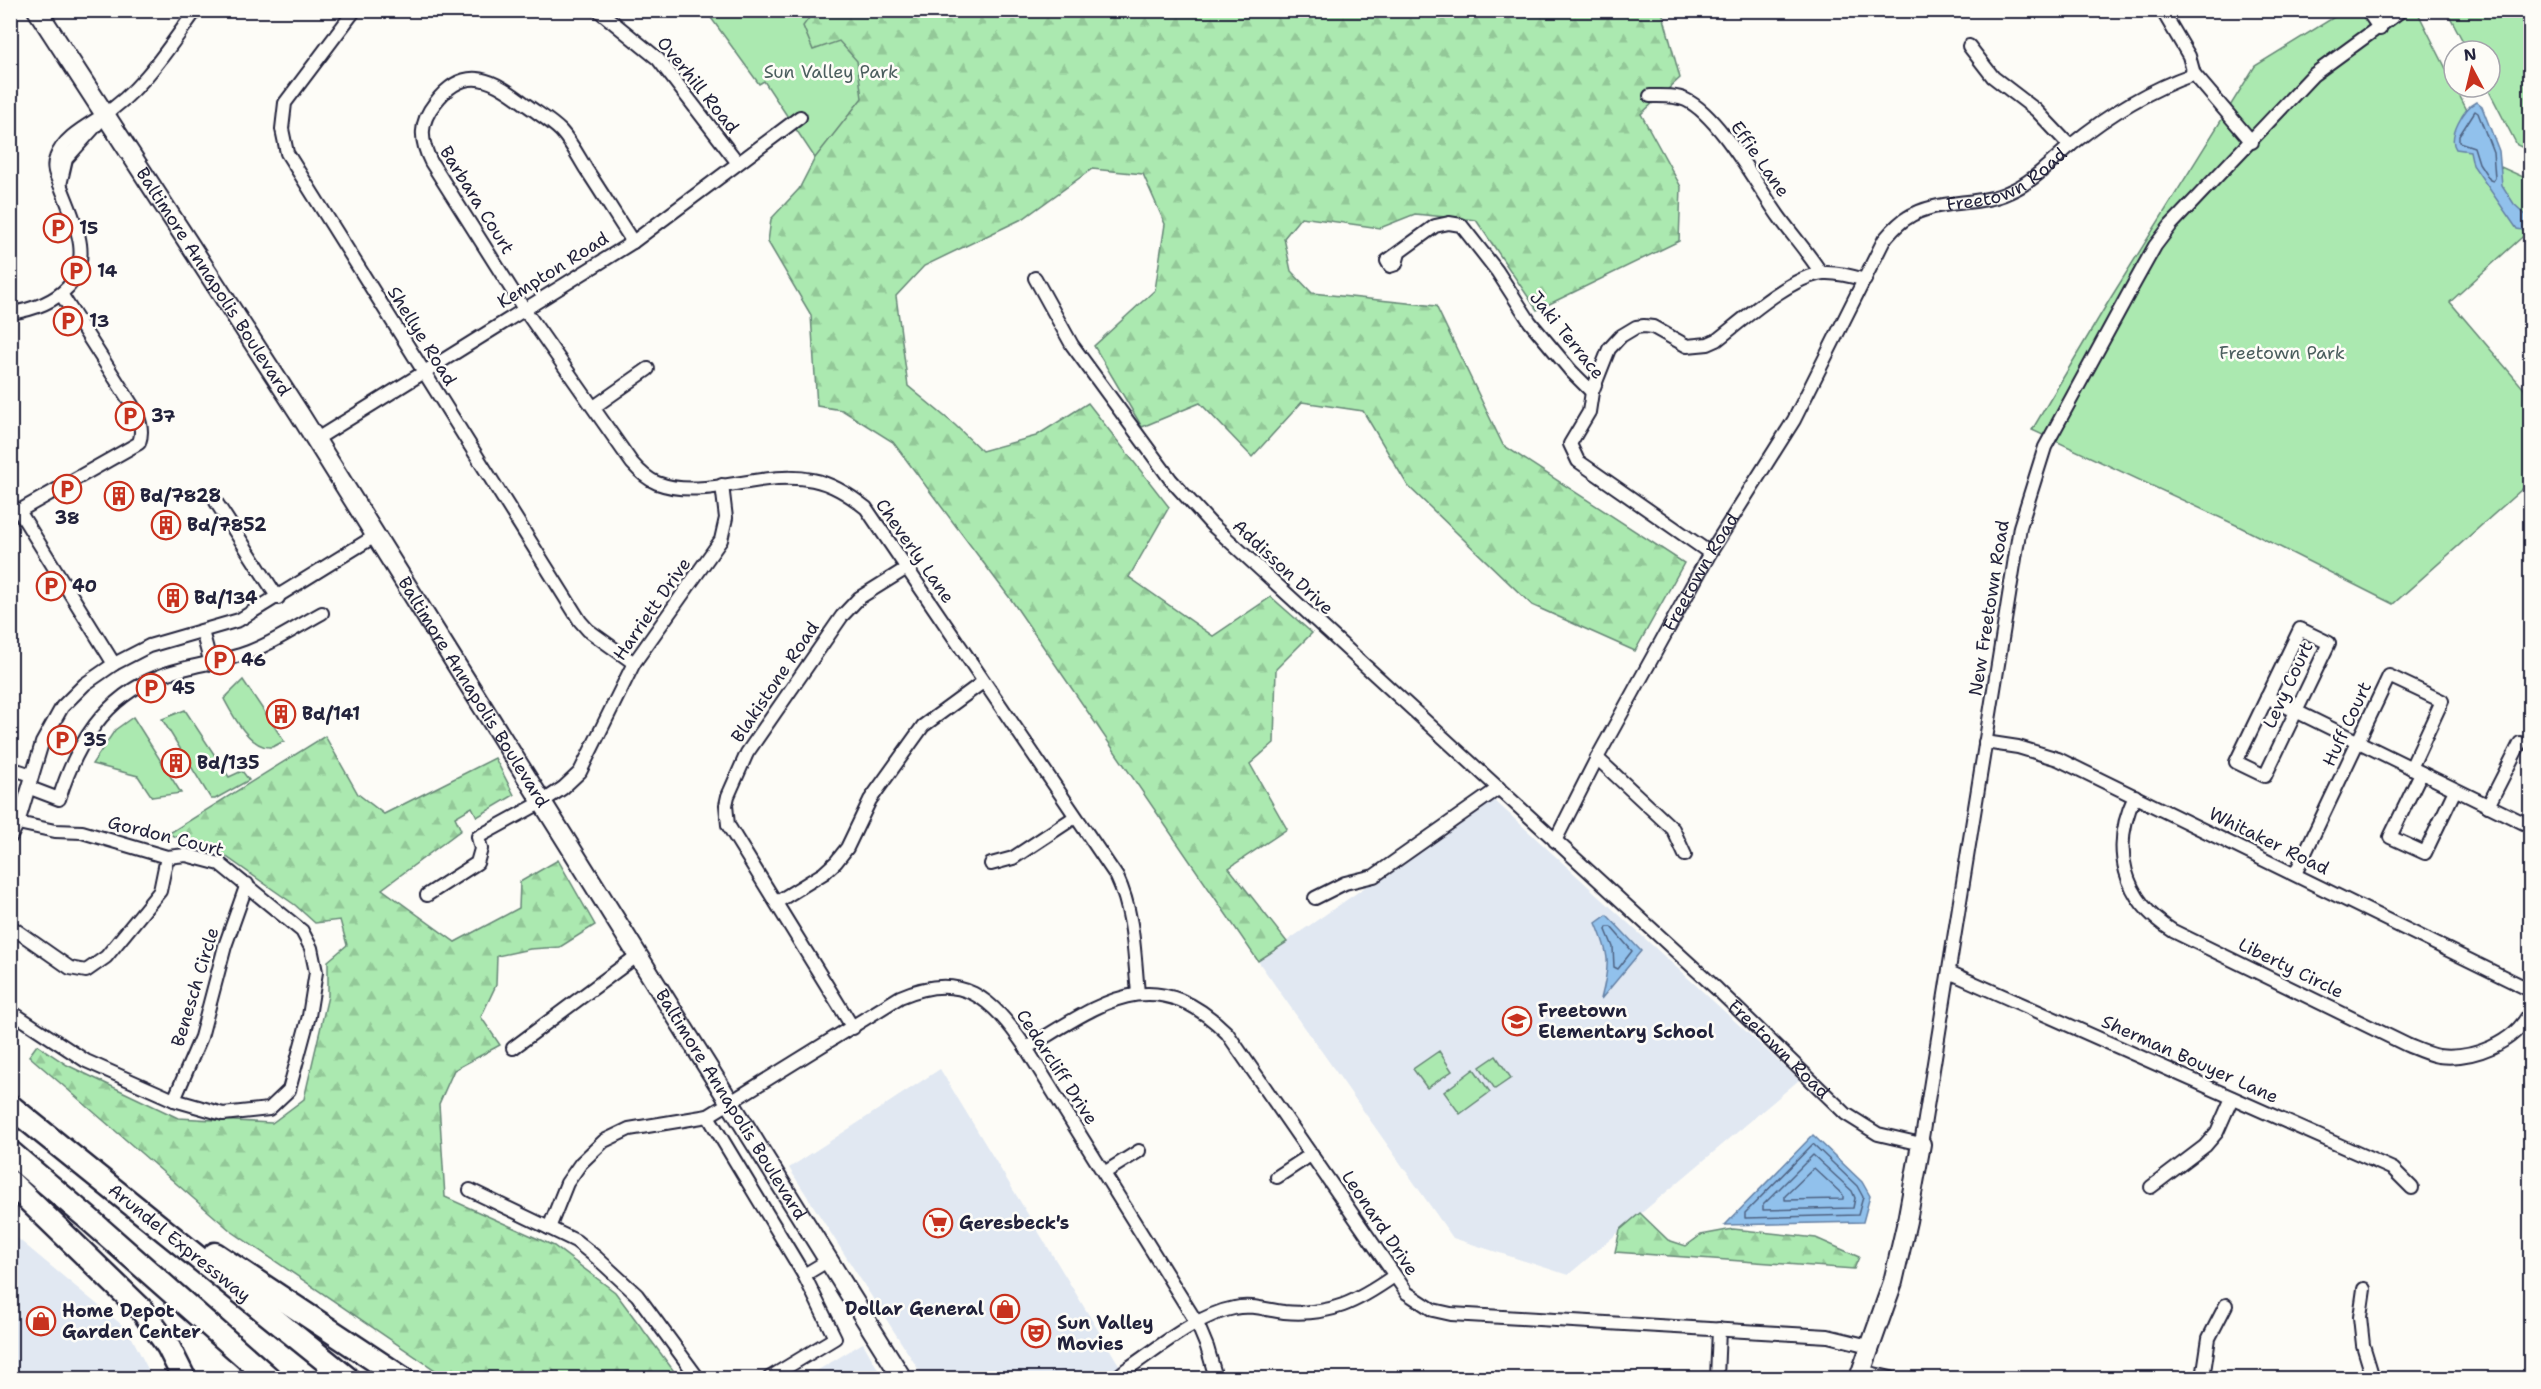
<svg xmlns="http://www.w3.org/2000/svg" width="2541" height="1389" font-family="'Shantell Sans',sans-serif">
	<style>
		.built { fill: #e1e8f2 }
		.green { fill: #abe9b0; stroke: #668676; stroke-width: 1.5 }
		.forest { fill: url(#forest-firs); stroke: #668676; stroke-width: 1.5 }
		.water { fill: #91c1ec; stroke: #6581a5; stroke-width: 1.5 }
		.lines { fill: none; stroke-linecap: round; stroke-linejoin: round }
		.shore { stroke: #4e6282; stroke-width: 1.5 }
		.street-casing { stroke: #22223b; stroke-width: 16 }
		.secondary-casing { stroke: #22223b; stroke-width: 22 }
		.highway-casing { stroke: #22223b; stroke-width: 27 }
		.street { stroke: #fdfcf7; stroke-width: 12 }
		.secondary { stroke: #fdfcf7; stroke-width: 18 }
		.highway { stroke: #fdfcf7; stroke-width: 22 }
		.labels { text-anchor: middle; stroke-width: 5; stroke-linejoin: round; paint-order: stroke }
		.park-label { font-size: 18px; fill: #4b5e5e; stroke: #fdfcf7 }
		.street-label { font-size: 18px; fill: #22223b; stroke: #fdfcf7 }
		.poi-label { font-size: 18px; font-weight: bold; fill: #22223b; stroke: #fdfcf7; text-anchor: start }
	</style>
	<defs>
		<pattern id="forest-firs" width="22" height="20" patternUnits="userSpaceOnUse" patternTransform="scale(1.5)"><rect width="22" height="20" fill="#abe9b0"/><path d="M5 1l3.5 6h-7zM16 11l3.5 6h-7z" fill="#93c898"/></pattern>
	</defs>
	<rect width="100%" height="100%" fill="#fdfcf7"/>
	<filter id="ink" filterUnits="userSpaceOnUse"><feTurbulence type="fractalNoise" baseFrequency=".0167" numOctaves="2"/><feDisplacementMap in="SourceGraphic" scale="12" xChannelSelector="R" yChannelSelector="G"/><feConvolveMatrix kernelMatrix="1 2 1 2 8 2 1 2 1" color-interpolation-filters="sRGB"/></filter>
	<g filter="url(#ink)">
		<path class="built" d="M1493,799L1799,1080L1568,1275L1453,1238L1258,961Z
			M940,1069L1127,1378H924L789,1168Z
			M11,1233L128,1330L151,1375V1378H11Z
			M863,1343L883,1378H805Z"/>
		<path class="green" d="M706,11H878L926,80L815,158L764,81L759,84Z
			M2344,11H2417L2494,164L2530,180V230L2450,302L2530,396V482L2393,604L2236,525L2032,430L2110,299L2255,66Z
			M2447,11H2530V151L2517,145L2487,87H2490V51H2468Z
			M243,680L284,741C281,742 275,747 271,747C250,749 232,714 224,699Z
			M185,710L229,777L242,771L249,780L215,799H211L162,719Z
			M133,717L181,793L152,797L138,776L92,764L115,730Z
			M1439,1051L1452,1071L1427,1088L1413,1069Z
			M1496,1056L1511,1078L1495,1089L1480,1067Z
			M1474,1069L1490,1092L1460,1114L1444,1092Z"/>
		<path class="forest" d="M814,11H1662L1680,78L1641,114L1681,187L1679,241L1537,310L1476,220L1415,214L1380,228L1301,217L1284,238L1291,271L1312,293L1436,306L1503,445L1684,563L1635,651L1532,605L1408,486L1363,411L1302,402L1252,457L1200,403L1142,427L1094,346L1155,290L1165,224L1143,174L1092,169L1024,218L924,266L896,296L908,386L955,425L982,451L1036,436L1088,403L1169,507L1129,577L1213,636L1271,597L1312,633L1276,669L1274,743L1250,764L1287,829L1229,868L1287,942L1258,961L1012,601L893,442L842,410L817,406L811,315L768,242L771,219L799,189L815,158L862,98L857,61L839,41L813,50L803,26Z
			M325,736L358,794L384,814L495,758L514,795L477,817L472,807L455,817L461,830L382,889L455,942L519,908L520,882L558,860L595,925L560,947L530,949L497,956L496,985L481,1017L500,1045L454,1070L439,1104L445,1197L554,1246L615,1292L679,1378H448L444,1376L231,1231L29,1056L37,1045L67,1065L178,1118L272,1123L304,1099L328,996V961L347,945L340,920L315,923L295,905L218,851L168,834Z
			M1640,1213L1668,1240L1686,1246L1701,1235L1733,1229L1816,1238L1859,1257L1854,1269L1615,1252L1620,1230Z"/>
		<path class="water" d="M2476,102L2482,107L2499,151L2502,185L2514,204L2529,218V231L2517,229L2473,165L2470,151L2456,149C2447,137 2464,108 2476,102Z
			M1607,915L1641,951L1601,999C1610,964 1610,956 1596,923Z
			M1813,1135L1862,1182L1870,1196L1863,1222L1725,1225Z"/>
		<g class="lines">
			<path class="shore" d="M2475,111L2478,113L2493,152L2495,178L2493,181L2490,180L2479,163L2474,147L2459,142V136Z
				M1607,927H1611L1632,951L1618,969L1614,967L1613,947L1606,930Z
				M1813,1144L1857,1186L1863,1197L1858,1215L1745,1218V1213Z
				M1813,1155L1852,1191L1855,1198L1853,1208L1763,1210V1205Z
				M1814,1168L1843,1195V1199L1785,1200V1196Z"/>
			<g class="street-casing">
				<g id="street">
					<path d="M355,10L285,103L282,129L287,153L580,621L588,630L634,663"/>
					<path d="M598,10L658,59L738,163"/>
					<path d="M2162,10L2189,56L2194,74L2252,142"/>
					<path d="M2367,10L2380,29"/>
					<path d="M1969,46L1993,77L2036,110L2070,146"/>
					<path d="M1650,96C1661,96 1675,95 1686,100C1720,116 1758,188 1780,218C1794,237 1809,254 1821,273"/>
					<path d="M60,185L66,159L100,121"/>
					<path d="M633,242C617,218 602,193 586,169C578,156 571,142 561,131C551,121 539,114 528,106C494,80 466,62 435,103C419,123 420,140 431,162L524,309L632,463C639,471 647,479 657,483C705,501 763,469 813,480C833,484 850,495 866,508L1117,877C1134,913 1134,953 1138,993"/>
					<path d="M1399,253L1396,264L1390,266L1387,261L1435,226L1449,223L1461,225L1497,271L1530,322L1571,371L1592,392"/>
					<path id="s1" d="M1035,278L1072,345L1171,480L1211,524L1717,989L1846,1114L1878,1134L1921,1144L2020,527L2045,447L2130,291L2155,246L2171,225L2313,75L2402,10"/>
					<path d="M10,313C31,310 53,303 68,287C95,256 72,217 60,184C56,175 52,168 56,158C63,138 85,127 102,116C142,91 169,47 196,10"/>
					<path d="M594,407L648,369"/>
					<path d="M315,440L633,242L800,117"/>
					<path d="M216,502L278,598"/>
					<path d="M10,505L19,511L114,664"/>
					<path d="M19,511L139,443C144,429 139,418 132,405L61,294"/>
					<path d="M1710,553L1578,461L1570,444L1589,412L1592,392L1609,349L1621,336L1636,327L1644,326L1653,327L1687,346L1708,344L1717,340C1744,319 1790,277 1823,273C1838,272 1852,276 1865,280"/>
					<path d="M2300,629L2329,643L2265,776L2236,762Z"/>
					<path d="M202,631L211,664"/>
					<path d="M2267,697L2530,826"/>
					<path d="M1985,742L2018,747L2058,759L2530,990"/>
					<path d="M1597,758L1673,829L1685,855"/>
					<path d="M10,768L32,775"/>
					<path d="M2421,773L2390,837L2425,853L2455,790"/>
					<path d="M30,788L59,799C76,745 104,697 160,676C188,665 220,663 249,652C274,643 298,626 322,613"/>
					<path d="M2135,796C2110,848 2123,900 2173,931L2407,1045C2417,1049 2427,1054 2438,1056C2472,1060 2514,1044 2530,1012"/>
					<path d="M2488,806L2520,743"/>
					<path d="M10,838L18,823L42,743L62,707L85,684L114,664L149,646L239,620L375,536"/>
					<path id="s2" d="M1555,841L1597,758L1710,553L1794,420L1884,240C1891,232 1898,223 1907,218C1937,198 1978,207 2009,192C2033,182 2052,161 2071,145C2109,114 2148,90 2194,74"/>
					<path d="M991,864L1013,858L1075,817"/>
					<path d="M2295,874L2389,676L2442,701L2411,768"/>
					<path d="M427,895L477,863L481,849L478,837L542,802L563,788L580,772L634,663L721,540L726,518L722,485"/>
					<path d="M1315,898L1345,883L1374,876L1499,788"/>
					<path d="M777,902L824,873L836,862L847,848L870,800L923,726L983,682"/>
					<path d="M10,926L70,968L86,971L106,957L160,891L167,857"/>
					<path d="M1949,972L2393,1169L2412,1188"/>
					<path d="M10,1011L86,1061L174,1100L223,1114L269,1109L289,1090L309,1016L316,972L311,948L302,931L220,864L186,855L167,857L82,832L55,831L18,823"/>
					<path d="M853,1028L728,825L726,805L728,796L747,753L842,616L859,598L907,568"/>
					<path d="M513,1048L638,955"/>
					<path d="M1026,1048C1100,1005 1152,959 1227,1033L1407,1293L1433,1310L1451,1314L1828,1336L1869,1346"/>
					<path d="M174,1100L201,1037L225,946L247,884"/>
					<path d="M708,1116L804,1275L835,1338L769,1378"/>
					<path d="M1104,1173L1139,1151"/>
					<path d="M1277,1177L1312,1154"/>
					<path d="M2151,1187L2205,1146L2217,1132L2232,1098"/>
					<path d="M470,1190L576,1241L597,1258L637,1295L698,1378"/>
					<path d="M549,1228L567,1183L581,1163L604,1141L629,1129L708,1116L900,997C962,970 992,998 1026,1048L1197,1323L1207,1347L1216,1378"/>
					<path d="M804,1275L829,1260"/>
					<path d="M2364,1289L2360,1317L2363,1345L2373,1378"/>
					<path d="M1861,1371L1891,1378"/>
					<path d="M1116,1378L1127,1369C1158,1348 1197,1315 1234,1308C1251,1304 1267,1310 1284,1312C1330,1316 1357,1302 1394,1276"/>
					<path d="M1717,1378L1719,1329"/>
					<path d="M2203,1378L2209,1338L2226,1305"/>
				</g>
			</g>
			<g class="secondary-casing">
				<g id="secondary">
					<path id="s3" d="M37,10L299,413L902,1378"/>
					<path d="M1859,1378L1893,1282L1907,1221L1921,1144"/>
				</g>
			</g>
			<g class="highway-casing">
				<g id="highway">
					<path id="s4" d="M10,1106L347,1378"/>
					<path d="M10,1152L90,1220L269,1378"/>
					<path d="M10,1182L142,1310L168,1346L184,1378"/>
					<path d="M215,1254L402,1378"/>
				</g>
			</g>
			<use href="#street" class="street"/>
			<use href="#secondary" class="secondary"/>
			<use href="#highway" class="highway"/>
		</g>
	</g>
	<defs>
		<g id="parking-ring" transform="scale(1.5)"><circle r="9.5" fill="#fdfcf7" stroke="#c8321e" stroke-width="1.5"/><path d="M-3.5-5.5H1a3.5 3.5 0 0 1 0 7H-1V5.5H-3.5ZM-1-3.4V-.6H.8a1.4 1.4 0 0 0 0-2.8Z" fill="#c8321e"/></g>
		<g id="building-ring" transform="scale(1.5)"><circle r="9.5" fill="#fdfcf7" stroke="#c8321e" stroke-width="1.5"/><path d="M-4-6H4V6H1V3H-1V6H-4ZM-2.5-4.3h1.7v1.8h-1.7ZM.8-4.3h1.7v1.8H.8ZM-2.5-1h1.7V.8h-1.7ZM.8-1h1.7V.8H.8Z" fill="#c8321e"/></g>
		<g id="school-ring" transform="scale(1.5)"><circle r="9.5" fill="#fdfcf7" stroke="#c8321e" stroke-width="1.5"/><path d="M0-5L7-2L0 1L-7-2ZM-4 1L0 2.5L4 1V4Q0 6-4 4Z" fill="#c8321e"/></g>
		<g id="supermarket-ring" transform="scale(1.5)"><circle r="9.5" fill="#fdfcf7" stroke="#c8321e" stroke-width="1.5"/><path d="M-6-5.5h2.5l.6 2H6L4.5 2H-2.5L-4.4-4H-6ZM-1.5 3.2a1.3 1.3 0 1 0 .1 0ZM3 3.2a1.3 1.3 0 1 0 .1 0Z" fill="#c8321e"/></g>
		<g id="shop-ring" transform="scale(1.5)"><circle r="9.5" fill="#fdfcf7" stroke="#c8321e" stroke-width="1.5"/><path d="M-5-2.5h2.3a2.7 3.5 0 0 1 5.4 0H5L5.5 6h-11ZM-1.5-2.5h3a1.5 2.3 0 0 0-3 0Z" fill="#c8321e"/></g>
		<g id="theatre-ring" transform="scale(1.5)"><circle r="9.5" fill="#fdfcf7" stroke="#c8321e" stroke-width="1.5"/><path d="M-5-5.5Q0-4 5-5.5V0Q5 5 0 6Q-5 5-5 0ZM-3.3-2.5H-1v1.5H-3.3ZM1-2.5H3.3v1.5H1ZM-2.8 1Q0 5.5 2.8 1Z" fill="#c8321e"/></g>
	</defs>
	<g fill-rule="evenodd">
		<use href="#parking-ring" x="58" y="228"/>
		<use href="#parking-ring" x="76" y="271"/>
		<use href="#parking-ring" x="68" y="321"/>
		<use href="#parking-ring" x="130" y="416"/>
		<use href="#parking-ring" x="67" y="489"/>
		<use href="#building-ring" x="119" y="496"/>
		<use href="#building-ring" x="166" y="525"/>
		<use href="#parking-ring" x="51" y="586"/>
		<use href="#building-ring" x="173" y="598"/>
		<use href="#parking-ring" x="220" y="660"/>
		<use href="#parking-ring" x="151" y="688"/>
		<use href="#building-ring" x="281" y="714"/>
		<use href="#parking-ring" x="62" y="740"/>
		<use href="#building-ring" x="176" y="763"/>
		<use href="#school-ring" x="1517" y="1021"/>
		<use href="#supermarket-ring" x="938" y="1223"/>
		<use href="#shop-ring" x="1005" y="1309"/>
		<use href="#shop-ring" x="41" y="1321"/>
		<use href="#theatre-ring" x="1036" y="1333"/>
	</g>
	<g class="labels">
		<g class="park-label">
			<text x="831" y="78">Sun Valley Park</text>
			<text x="2282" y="359">Freetown Park</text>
		</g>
		<g class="street-label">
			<text transform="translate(698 85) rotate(51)" y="6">Overhill Road</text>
			<text transform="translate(1760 159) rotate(55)" y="6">Effie Lane</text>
			<text dy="6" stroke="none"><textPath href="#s2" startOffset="826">Freetown Road</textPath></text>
			<text transform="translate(477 200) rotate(58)" y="6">Barbara Court</text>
			<text transform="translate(553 270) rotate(-32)" y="6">Kempton Road</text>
			<text dy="6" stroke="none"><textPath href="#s3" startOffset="324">Baltimore Annapolis Boulevard</textPath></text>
			<text transform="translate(1567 335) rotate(51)" y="6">Jaki Terrace</text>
			<text transform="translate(422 336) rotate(58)" y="6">Shellye Road</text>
			<text transform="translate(915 551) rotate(55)" y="6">Cheverly Lane</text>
			<text transform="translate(1283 567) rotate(43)" y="6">Addisson Drive</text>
			<text dy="6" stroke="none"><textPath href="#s2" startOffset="306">Freetown Road</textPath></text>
			<text transform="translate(1989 608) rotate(-81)" y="6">New Freetown Road</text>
			<text transform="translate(652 609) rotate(-55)" y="6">Harriett Drive</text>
			<text transform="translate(775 682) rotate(-56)" y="6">Blakistone Road</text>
			<text transform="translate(2288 685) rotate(-65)" y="6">Levy Court</text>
			<text dy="6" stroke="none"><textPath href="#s3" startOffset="810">Baltimore Annapolis Boulevard</textPath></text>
			<text transform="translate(2347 724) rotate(-65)" y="6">Huff Court</text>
			<text transform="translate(166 836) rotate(14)" y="6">Gordon Court</text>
			<text transform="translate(2269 841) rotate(26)" y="6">Whitaker Road</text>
			<text transform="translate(2291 968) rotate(26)" y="6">Liberty Circle</text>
			<text transform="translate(195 987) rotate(-73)" y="6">Benesch Circle</text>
			<text dy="6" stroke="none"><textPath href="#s1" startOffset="1077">Freetown Road</textPath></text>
			<text transform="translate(2190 1059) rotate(24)" y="6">Sherman Bouyer Lane</text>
			<text transform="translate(1057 1067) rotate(57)" y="6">Cedarcliff Drive</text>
			<text dy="6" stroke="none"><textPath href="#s3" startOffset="1296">Baltimore Annapolis Boulevard</textPath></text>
			<text transform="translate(1380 1223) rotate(56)" y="6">Leonard Drive</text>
			<text dy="6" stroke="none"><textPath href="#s4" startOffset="218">Arundel Expressway</textPath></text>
		</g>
		<g class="poi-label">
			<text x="79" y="234">15</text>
			<text x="97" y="277">14</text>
			<text x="89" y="327">13</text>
			<text x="151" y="422">37</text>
			<text x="140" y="502">Bd/7828</text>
			<text x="67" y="524" text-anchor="middle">38</text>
			<text x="187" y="531">Bd/7852</text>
			<text x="72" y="592">40</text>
			<text x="194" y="604">Bd/134</text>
			<text x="241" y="666">46</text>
			<text x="172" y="694">45</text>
			<text x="302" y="720">Bd/141</text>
			<text x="83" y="746">35</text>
			<text x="197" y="769">Bd/135</text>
			<text x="1538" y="1017">Freetown<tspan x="1538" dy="21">Elementary School</tspan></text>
			<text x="959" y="1229">Geresbeck's</text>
			<text x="984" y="1315" text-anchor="end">Dollar General</text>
			<text x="62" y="1317">Home Depot<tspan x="62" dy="21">Garden Center</tspan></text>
			<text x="1057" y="1329">Sun Valley<tspan x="1057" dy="21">Movies</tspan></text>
		</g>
	</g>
	<rect width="2541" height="1389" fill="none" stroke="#fdfcf7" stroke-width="36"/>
	<rect x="18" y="18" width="2505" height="1353" fill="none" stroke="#22223b" stroke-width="2" filter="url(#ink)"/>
	<g transform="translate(2472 69) rotate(353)"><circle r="28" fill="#fdfcf7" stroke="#a5a5ac" stroke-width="1.5"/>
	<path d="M0-4.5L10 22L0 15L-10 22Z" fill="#c8321e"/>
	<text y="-9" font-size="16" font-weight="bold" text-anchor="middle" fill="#22223b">N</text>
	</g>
</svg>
